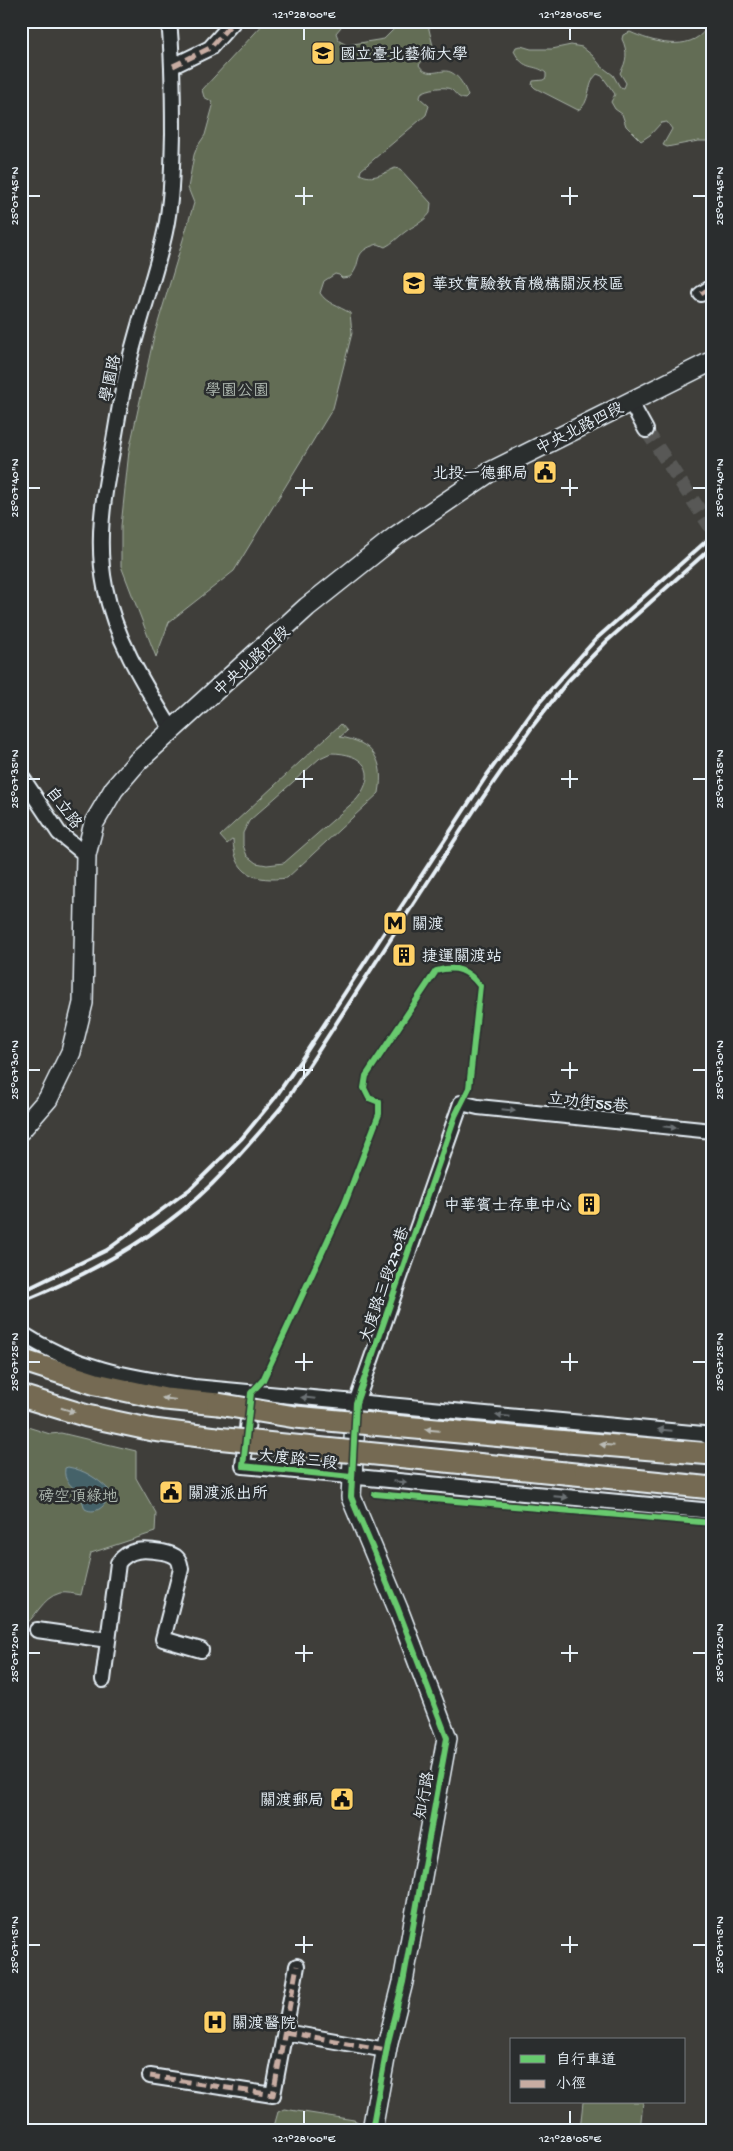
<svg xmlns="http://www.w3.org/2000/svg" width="733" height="2151" font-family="'Gochi Hand','LXGW WenKai TC',sans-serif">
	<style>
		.green { fill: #636d54; stroke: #a6afa6; fill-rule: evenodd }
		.water { fill: #456269; stroke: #869ba2 }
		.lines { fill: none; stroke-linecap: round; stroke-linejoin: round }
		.street-tunnel { stroke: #585956; stroke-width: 14; stroke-dasharray: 14 7; stroke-linecap: butt }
		.street-casing { stroke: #e8f1f8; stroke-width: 18 }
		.secondary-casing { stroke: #e8f1f8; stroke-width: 22 }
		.primary-casing { stroke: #e8f1f8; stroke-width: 25 }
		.street { stroke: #2a2d2e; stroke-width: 14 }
		.secondary { stroke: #2a2d2e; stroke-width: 19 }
		.primary { stroke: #746b52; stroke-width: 21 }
		.rail { stroke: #e8f1f8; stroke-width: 4 }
		.primary-bridge-casing { stroke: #e8f1f8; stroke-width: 25; stroke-linecap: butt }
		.primary-bridge { stroke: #746b52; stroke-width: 21 }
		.quiet { stroke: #c7aca2; stroke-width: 5; stroke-dasharray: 10 5; stroke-linecap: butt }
		.cycleway-casing { stroke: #2a2d2e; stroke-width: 9 }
		.cycleway { stroke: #67ca6e; stroke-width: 6 }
		.oneway { fill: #6c7275 }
		.oneway2 { fill: #babbb6 }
		.ticks { fill: none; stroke: #e8f1f8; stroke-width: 2 }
		.labels { text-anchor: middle; stroke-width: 5; stroke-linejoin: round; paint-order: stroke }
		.poi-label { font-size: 16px; fill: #e8f1f8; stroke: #2a2d2e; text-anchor: start }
		.street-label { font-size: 16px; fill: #e8f1f8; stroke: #2a2d2e }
		.park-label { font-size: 16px; fill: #acb6ae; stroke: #2a2d2e }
		.neatline { fill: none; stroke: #e8f1f8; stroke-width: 2 }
		.ticks-label { font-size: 12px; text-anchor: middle; fill: #e8f1f8 }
	</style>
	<rect width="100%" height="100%" fill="#3f3e3a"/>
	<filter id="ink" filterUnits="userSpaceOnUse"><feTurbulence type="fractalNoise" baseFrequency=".02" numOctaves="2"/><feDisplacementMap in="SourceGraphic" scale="10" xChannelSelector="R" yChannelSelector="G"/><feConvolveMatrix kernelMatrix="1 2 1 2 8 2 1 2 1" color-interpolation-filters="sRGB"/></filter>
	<g filter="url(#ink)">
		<path class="green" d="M266,21H346L336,33L339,41L347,45L384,39L397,26L396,21H427L433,46L419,65C426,76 434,72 444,71C457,70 465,87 468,96L465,99C458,98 457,95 452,90C446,85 427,89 421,93L420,98L429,106L426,115L361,170L360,174C373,181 384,173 395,168L400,169L431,203L430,213C423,223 414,225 405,232C398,237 393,243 385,247L378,244C350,252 364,262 350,277L342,278L339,275L335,274L324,281L320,293C327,304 339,306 350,313L352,333L333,408L234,571L169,622L156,657L121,566V526L129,451L154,336L194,203L188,188L194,155L197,147L205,135L213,106L211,101L204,97L202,90Z
			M675,21H712V141H698L667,147L663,145L672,129L667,122L661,123L650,135L641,141L626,126L622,114L615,109L611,102L615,94L602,76L597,74C586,84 591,104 578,110L535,88L532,85L533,81L543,80L546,78V73C534,63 524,72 514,51L516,47L521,46L531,49H552L571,45L582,47L593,56L601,66L613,75L620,87L624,88L626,83L620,73C627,61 628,52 622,39L623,35L630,32C652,42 689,53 706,29Z
			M341,724L347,731L340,737C373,742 385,760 379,793L287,878C255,882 234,875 233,839L227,844L220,836ZM331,753C363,753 379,771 357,799L284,863L267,865L256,863L247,856L243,845V833L249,821L320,758Z
			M21,1425L50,1434L61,1433L136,1451V1478L156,1513L155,1532L91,1553L81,1595C75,1594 66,1592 60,1593C41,1598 36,1619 21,1628Z
			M583,2102H643L640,2130H580Z
			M284,2109L354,2120L358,2122L361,2130H273L278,2112Z"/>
		<path class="water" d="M68,1467C84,1470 97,1478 109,1490C110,1503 97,1516 85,1509C83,1504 82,1497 78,1493C71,1484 63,1482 65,1468Z"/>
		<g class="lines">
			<path class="street-tunnel" d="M646,430L712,529"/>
			<g class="street-casing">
				<path id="street" d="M169,21C173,59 173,96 173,134C172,167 172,200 165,232C155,278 138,322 128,367C121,395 117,424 112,452C103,497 96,542 105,587C115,639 145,686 172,730
					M173,66L210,48L234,21
					M701,294L712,287
					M630,401L646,430
					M21,776L59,833L86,855
					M21,1333C76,1369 130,1377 194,1387L703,1434L712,1439
					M250,1401L243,1466L712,1511
					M356,1403L461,1103L478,1107L712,1131
					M37,1630L108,1640
					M103,1680L118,1563C129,1548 145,1549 162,1552C167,1553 173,1554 177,1558C180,1561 180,1564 181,1569L163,1639L201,1650
					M285,2032L386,2050
					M150,2076L273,2095L297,1966"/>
			</g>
			<g class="secondary-casing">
				<path id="secondary" d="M21,1130L48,1099L71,1052L83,1003L86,855L94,823L114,789L138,761L307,607L396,536L490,472L712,361
					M356,1403L351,1497L398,1609L447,1738L403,1982L388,2042L372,2130"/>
			</g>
			<g class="primary-casing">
				<path id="primary" d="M21,1360L96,1384L165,1399L218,1404
					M21,1396L87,1416L153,1430L216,1438
					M568,1442L712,1454
					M565,1473L712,1488"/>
			</g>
			<use href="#street" class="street"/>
			<use href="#secondary" class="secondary"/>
			<use href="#primary" class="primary"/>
			<path class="rail" d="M21,1292L107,1250L190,1189L242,1138L274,1099L301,1060L487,775L538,704L596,639L712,536
				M21,1302C90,1274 159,1236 212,1184C238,1158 261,1131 284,1104L475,809L532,727L567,682L607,641L712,547"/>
			<g class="primary-bridge-casing">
				<path id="primary-bridge" d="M218,1404L295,1417L568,1442
					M216,1438L565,1473"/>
			</g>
			<use href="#primary-bridge" class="primary-bridge"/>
			<path class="quiet" d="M173,66L210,48L234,21
				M701,294L712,287
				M285,2032L386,2050
				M150,2076L273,2095L297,1966"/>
			<g class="cycleway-casing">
				<path id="cycleway" d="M351,1477L243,1466L251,1393L263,1380L345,1203L379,1114V1102L369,1098L364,1088L366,1076L436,971C456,965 468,970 480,986L469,1088L455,1116L356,1403L351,1497L398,1609L447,1738L403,1982L388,2042L372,2130
					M375,1494L712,1523"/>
			</g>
			<use href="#cycleway" class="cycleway"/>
		</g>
		<defs><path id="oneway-solid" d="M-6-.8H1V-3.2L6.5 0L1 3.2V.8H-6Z" transform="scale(1.25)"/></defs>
		<g class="oneway">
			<use href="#oneway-solid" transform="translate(509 1110) rotate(6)"/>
			<use href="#oneway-solid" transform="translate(670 1127) rotate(6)"/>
			<use href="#oneway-solid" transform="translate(308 1398) rotate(-174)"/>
			<use href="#oneway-solid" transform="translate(503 1416) rotate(-175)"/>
			<use href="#oneway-solid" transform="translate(665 1430) rotate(-175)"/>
			<use href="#oneway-solid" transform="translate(400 1482) rotate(5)"/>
			<use href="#oneway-solid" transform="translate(561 1497) rotate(5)"/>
		</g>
		<g class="oneway2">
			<use href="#oneway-solid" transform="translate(169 1399) rotate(-172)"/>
			<use href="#oneway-solid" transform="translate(68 1410) rotate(17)"/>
			<use href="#oneway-solid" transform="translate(432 1430) rotate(-175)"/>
			<use href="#oneway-solid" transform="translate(607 1445) rotate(-175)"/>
		</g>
	</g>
	<path class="ticks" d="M304,28V40M570,28V40M304,187V205M570,187V205M28,196H40M295,196H313M561,196H578M693,196H706M304,479V496M570,479V496M28,488H40M295,488H313M561,488H578M693,488H706M304,770V788M570,770V788M28,779H40M295,779H313M561,779H578M693,779H706M304,1062V1079M570,1062V1079M28,1070H40M295,1070H313M561,1070H578M693,1070H706M304,1353V1371M570,1353V1371M28,1362H40M295,1362H313M561,1362H578M693,1362H706M304,1645V1662M570,1645V1662M28,1653H40M295,1653H313M561,1653H578M693,1653H706M304,1936V1953M570,1936V1953M28,1945H40M295,1945H313M561,1945H578M693,1945H706M304,2111V2124M570,2111V2124"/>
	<defs>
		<g id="university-square" transform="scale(1.25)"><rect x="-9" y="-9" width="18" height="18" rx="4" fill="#ffd166" stroke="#2a2d2e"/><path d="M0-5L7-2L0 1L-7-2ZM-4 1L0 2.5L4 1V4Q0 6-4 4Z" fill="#111"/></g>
		<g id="school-square" transform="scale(1.25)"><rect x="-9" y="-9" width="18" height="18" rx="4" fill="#ffd166" stroke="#2a2d2e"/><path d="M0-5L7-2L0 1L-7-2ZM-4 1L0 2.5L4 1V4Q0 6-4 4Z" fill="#111"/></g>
		<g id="civic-square" transform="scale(1.25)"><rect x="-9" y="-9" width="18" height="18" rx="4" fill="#ffd166" stroke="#2a2d2e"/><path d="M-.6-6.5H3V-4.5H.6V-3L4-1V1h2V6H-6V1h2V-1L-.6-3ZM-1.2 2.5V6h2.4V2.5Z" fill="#111"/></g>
		<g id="metro-square" transform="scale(1.25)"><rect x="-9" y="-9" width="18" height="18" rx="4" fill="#ffd166" stroke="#2a2d2e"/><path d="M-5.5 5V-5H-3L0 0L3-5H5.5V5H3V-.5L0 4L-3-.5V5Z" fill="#111"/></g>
		<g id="building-square" transform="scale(1.25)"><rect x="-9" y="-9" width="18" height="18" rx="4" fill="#ffd166" stroke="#2a2d2e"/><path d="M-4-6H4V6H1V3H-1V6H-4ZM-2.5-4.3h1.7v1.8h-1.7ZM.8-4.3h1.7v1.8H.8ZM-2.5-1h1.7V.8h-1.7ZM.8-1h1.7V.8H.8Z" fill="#111"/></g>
		<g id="hospital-square" transform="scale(1.25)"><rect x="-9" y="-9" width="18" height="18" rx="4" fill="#ffd166" stroke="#2a2d2e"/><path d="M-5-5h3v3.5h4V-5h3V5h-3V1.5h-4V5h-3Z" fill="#111"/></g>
	</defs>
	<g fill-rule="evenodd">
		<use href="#university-square" x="323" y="53"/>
		<use href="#school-square" x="414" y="283"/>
		<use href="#civic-square" x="545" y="472"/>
		<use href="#metro-square" x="395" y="923"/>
		<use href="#building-square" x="404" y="955"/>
		<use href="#building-square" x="589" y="1204"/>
		<use href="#civic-square" x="171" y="1492"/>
		<use href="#civic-square" x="342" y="1799"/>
		<use href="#hospital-square" x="215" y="2022"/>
	</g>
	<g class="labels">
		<g class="poi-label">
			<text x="340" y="59">國立臺北藝術大學</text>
			<text x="432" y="289">華玟實驗教育機構關汳校區</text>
			<text x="528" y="478" text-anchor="end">北投一德郵局</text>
			<text x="412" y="929">關渡</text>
			<text x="422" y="961">捷運關渡站</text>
			<text x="572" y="1210" text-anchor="end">中華賓士存車中心</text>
			<text x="188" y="1498">關渡派出所</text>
			<text x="324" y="1805" text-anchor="end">關渡郵局</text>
			<text x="232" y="2028">關渡醫院</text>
		</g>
		<g class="street-label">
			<text transform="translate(109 378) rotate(-78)" y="6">學園路</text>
			<text transform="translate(579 427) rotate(-27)" y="6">中央北路四段</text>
			<text transform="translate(251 660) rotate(-42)" y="6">中央北路四段</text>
			<text transform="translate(65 807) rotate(53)" y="6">自立路</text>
			<text transform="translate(588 1101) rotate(6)" y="6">立功街55巷</text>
			<text transform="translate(383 1284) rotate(-71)" y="6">大度路三段270巷</text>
			<text transform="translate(298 1458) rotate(6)" y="6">大度路三段</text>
			<text transform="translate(423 1795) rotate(-80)" y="6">知行路</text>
		</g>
		<g class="park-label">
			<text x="237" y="395">學園公園</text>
			<text x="78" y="1501">磅空頂綠地</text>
		</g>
	</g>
	<rect width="733" height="2151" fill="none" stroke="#2a2d2e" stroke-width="55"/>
	<rect x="510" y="2038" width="175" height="65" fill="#2a2d2e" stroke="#767b7f"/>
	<rect x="520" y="2055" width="25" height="8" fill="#67ca6e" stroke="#767b7f"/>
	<text x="556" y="2064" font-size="15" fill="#e8f1f8">自行車道</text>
	<rect x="520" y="2080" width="25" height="8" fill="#c7aca2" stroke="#767b7f"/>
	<text x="556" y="2088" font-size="15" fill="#e8f1f8">小徑</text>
	<rect x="28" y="28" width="678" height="2096" class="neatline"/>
	<g class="ticks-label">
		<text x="304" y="18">121°28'00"E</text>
		<text x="570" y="18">121°28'05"E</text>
		<text transform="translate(14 196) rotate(-90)" y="4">25°07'45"N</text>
		<text transform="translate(719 196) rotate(-90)" y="4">25°07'45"N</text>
		<text transform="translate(14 488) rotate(-90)" y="4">25°07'40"N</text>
		<text transform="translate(719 488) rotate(-90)" y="4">25°07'40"N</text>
		<text transform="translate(14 779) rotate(-90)" y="4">25°07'35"N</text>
		<text transform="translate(719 779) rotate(-90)" y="4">25°07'35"N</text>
		<text transform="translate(14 1070) rotate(-90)" y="4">25°07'30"N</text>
		<text transform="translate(719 1070) rotate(-90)" y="4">25°07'30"N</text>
		<text transform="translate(14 1362) rotate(-90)" y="4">25°07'25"N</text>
		<text transform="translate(719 1362) rotate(-90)" y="4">25°07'25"N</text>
		<text transform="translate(14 1653) rotate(-90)" y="4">25°07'20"N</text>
		<text transform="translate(719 1653) rotate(-90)" y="4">25°07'20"N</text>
		<text transform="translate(14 1945) rotate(-90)" y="4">25°07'15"N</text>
		<text transform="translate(719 1945) rotate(-90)" y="4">25°07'15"N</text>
		<text x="304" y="2142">121°28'00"E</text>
		<text x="570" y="2142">121°28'05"E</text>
	</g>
</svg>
